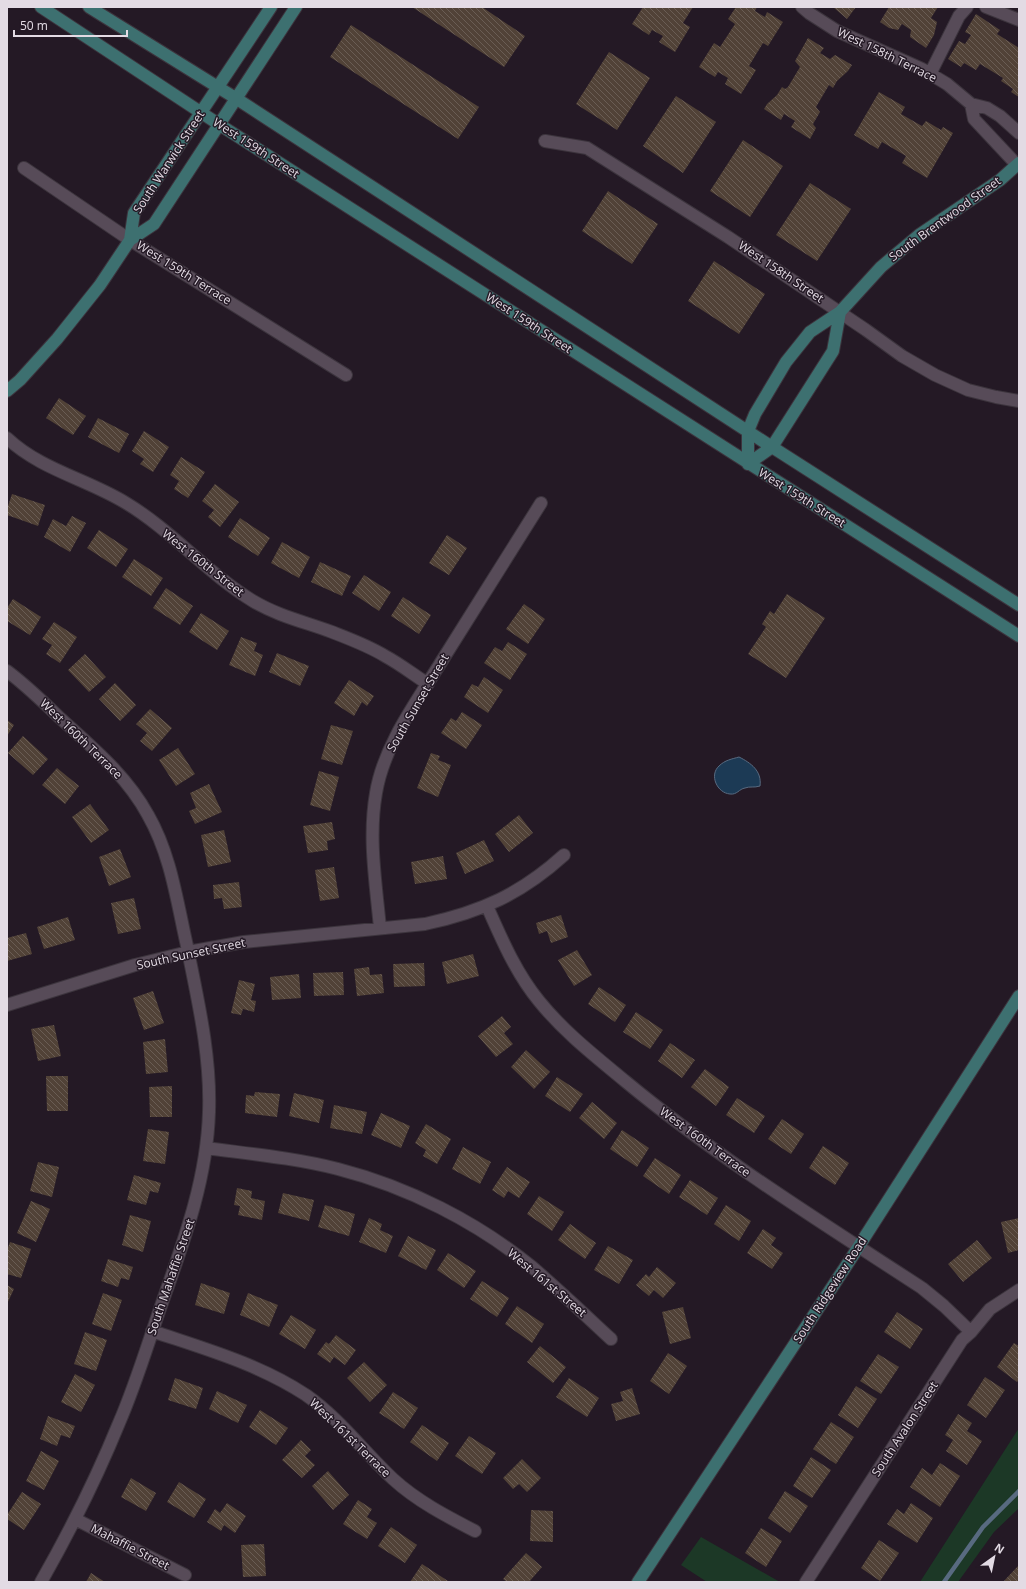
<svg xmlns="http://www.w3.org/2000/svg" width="1026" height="1589" font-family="'Open Sans',sans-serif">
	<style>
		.green { fill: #1c3826 }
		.water { fill: #1c3a55; stroke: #586a80 }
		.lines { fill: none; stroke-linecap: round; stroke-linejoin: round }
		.stream { stroke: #586a80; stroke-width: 4.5 }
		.building { fill: url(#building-back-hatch) }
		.street-casing { stroke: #3c343d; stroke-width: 14 }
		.secondary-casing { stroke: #3c343d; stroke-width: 14 }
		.street { stroke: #574b58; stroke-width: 12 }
		.secondary { stroke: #3d7070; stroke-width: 12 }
		.labels { text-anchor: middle; stroke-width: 3; stroke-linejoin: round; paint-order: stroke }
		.street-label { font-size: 12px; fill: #e3dbe4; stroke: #241925 }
	</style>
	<defs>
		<pattern id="building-back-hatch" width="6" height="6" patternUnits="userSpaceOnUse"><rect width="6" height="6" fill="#514237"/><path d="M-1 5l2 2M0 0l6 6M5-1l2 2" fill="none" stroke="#6a5d54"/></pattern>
	</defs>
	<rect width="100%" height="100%" fill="#241925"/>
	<path class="green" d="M1019,1428V1508L994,1532L958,1582H920Z
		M701,1537L780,1582H707L681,1565Z"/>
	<path class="water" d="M739,757C751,763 762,771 760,786C754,788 750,786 745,788C739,789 737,795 730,794C717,793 709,775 719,766C725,760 732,759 739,757Z"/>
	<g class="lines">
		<path class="stream" d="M944,1582L983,1527L1019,1491"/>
	</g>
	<path class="building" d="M412,7H482L525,36L504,67Z
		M643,7H693L683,23L690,27L675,52L659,42L663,36L652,30L649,35L632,24Z
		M736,7H757L755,11L765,17L767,12L783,22L768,46L763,43L749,66L756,70L741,94L725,84L728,78L718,72L715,77L699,67L714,43L720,47L735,24L728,19Z
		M833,7H856L847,19Z
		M889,7H938L931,18L937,22L934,35L926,48L910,37L911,30L902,24L898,30L889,28L880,22Z
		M976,14L1000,30L997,34L1019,48V97L1011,92L1013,89L1001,81L1003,78L980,64L976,70L964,63L961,67L948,59L959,41L965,44L971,35L965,32Z
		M351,25L479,107L458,139L330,57Z
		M808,38L824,48L820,53L830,59L835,55L852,65L848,71L837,81L833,88L829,85L816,107L820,112L813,124L816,128L810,139L791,127L795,121L784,114L781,120L764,109L767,104L777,95L782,87L785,89L788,87L800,67L795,61Z
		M609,52L650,78L617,130L576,104Z
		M879,92L905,107L901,114L922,126L926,121L941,130L943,127L953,133L927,178L902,163L906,156L882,142L878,149L854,135Z
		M676,96L716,122L683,173L643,146Z
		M743,140L783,166L750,217L710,191Z
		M810,183L851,209L817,261L776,235Z
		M608,191L658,224L632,264L582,231Z
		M714,261L765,294L739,334L688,301Z
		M59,398L86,416L73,435L46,418Z
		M98,418L129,434L119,453L88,437Z
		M144,431L169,447L153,472L140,464L144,459L132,451Z
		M181,457L205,472L188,498L174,489L179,481L170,475Z
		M215,484L239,502L220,527L208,517L214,510L202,501Z
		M12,494L45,505L38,526L7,515V509Z
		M72,516L86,523L70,552L44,537L53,519L66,526Z
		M240,518L270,538L258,556L228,537Z
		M99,530L128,549L116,567L87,548Z
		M447,535L467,548L449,575L429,563Z
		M282,542L310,557L299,578L271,563Z
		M134,559L163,578L151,596L122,577Z
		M320,562L351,576L342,596L311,582Z
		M364,575L391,592L379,611L352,593Z
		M166,588L193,606L180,625L153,608Z
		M787,594L825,618L786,678L748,654L766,627L762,624L770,611L774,614Z
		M403,597L431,615L419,634L391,616Z
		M13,599L41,617L30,635L7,621V608Z
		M524,604L545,619L528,644L506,629Z
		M201,613L229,631L217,650L189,632Z
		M54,622L77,637L60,663L46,654L52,645L42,639Z
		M241,637L257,643L254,651L263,655L255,676L229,665Z
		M508,642L527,654L510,680L484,663L495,647L502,651Z
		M277,653L309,666L300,686L269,672Z
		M85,654L106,677L89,692L68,670Z
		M484,677L503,690L488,713L464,697L472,684L478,687Z
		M349,680L374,696L367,706L362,702L354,716L334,703Z
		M115,683L136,705L120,721L99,699Z
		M150,709L172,728L152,751L140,741L147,733L136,724Z
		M462,712L482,725L466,749L441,733L451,718L456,721Z
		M7,720L14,725L7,736Z
		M331,725L353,731L342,765L321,759Z
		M23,736L48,759L33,775L8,753Z
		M178,748L195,774L176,786L159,760Z
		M431,753L440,756L438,760L451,765L438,797L417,788Z
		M57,768L79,786L65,804L42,785Z
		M319,771L339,777L330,811L310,805Z
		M209,784L222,812L195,824L189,811L196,808L190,793Z
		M90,804L109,830L91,843L72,817Z
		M519,815L533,833L509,852L495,834Z
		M332,822L335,839L327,841L328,850L308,853L303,826Z
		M224,830L231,862L208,867L201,835Z
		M484,840L494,861L465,874L456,853Z
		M120,849L131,877L109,886L99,857Z
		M443,856L447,879L415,884L411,862Z
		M334,867L339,898L320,901L315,870Z
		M239,882L242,907L224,909L222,898L214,899L213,885Z
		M134,898L141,929L118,934L111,903Z
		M561,915L568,937L551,943L547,931L539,934L536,923Z
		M68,917L75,940L44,949L37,927Z
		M26,933L32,954L7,961V938Z
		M577,950L592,975L574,986L558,960Z
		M473,954L479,976L447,984L442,962Z
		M424,963L425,986L394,987L393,964Z
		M369,967L370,975L382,974L384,993L357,996L354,969Z
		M343,972L344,995L314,996L313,973Z
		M299,974L301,998L272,1000L270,977Z
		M239,980L255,984L251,1000L256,1001L254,1012L243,1009L241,1015L231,1013Z
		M599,987L626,1005L615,1022L588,1004Z
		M153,991L164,1023L144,1030L133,998Z
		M636,1012L663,1030L650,1049L623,1032Z
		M502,1016L511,1027L504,1033L513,1044L496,1057L478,1036Z
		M54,1025L61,1056L38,1061L31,1029Z
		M165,1039L168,1072L146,1074L143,1042Z
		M670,1043L695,1060L682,1078L658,1061Z
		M526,1050L550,1072L534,1089L511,1067Z
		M705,1069L729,1087L716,1106L691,1087Z
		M46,1076H68V1111H47Z
		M557,1077L583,1094L570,1112L545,1096Z
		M172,1086V1117H150L149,1087Z
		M255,1092L280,1094L277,1117L245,1113L246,1095L254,1096Z
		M294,1093L324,1100L319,1123L289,1116Z
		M737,1098L765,1116L754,1133L726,1115Z
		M592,1102L617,1123L604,1139L579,1118Z
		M334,1105L367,1112L362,1134L330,1128Z
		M381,1113L410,1126L401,1148L371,1135Z
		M782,1119L804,1134L791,1154L768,1139Z
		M426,1124L451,1139L437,1164L423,1156L426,1150L415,1143Z
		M148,1129L169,1132L165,1164L143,1161Z
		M622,1130L649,1148L637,1167L610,1149Z
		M823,1146L849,1163L835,1185L809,1168Z
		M463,1147L491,1162L480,1184L452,1169Z
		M655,1158L681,1175L669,1194L643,1176Z
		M38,1162L59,1167L52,1197L30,1191Z
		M507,1167L530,1182L519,1198L508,1191L504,1198L492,1190Z
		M134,1175L161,1183L158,1193L150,1191L146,1205L127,1200Z
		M690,1180L718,1198L707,1215L679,1197Z
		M237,1188L252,1191L251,1198L265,1201L262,1220L238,1215L240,1206L234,1205Z
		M283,1193L314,1200L309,1221L278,1213Z
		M539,1196L564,1212L552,1231L527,1214Z
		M31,1201L50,1209L36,1242L17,1233Z
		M325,1205L355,1214L349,1236L318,1227Z
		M726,1205L751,1221L739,1241L714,1224Z
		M130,1215L151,1221L143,1252L122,1245Z
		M369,1218L382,1224L380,1230L393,1236L386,1253L359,1242Z
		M1019,1218V1250L1008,1253L1001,1222Z
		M570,1224L596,1243L585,1259L558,1240Z
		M763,1229L776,1238L771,1245L783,1253L772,1269L747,1253Z
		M408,1236L436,1250L426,1270L398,1256Z
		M977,1240L992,1258L963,1282L948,1264Z
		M10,1242L31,1249L21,1278L7,1274V1250Z
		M608,1246L633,1260L619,1284L594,1270Z
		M448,1253L476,1271L464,1288L437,1270Z
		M108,1259L133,1267L129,1280L121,1278L118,1287L101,1281Z
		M657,1267L676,1283L663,1298L654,1290L649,1296L636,1285L646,1274L649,1277Z
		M482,1281L509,1298L497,1317L470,1299Z
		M201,1283L230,1293L224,1314L195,1305Z
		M7,1285L14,1289L7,1304Z
		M103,1293L122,1300L111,1331L92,1324Z
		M248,1293L278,1305L269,1327L240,1315Z
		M517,1306L544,1324L532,1343L505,1324Z
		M683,1307L691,1338L670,1344L662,1312Z
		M897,1312L923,1329L910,1349L884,1332Z
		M291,1315L316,1330L305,1349L279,1334Z
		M85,1332L107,1340L96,1371L74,1364Z
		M336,1335L356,1350L345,1365L334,1357L330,1363L317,1354L326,1342L329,1344Z
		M1014,1343L1019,1346V1380L1017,1382L997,1367Z
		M540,1346L566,1367L553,1383L527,1362Z
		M668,1353L687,1366L669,1394L650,1381Z
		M878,1354L899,1367L881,1394L860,1381Z
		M364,1362L387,1385L370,1402L347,1378Z
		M75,1374L95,1385L81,1412L61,1402Z
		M985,1377L1005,1390L986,1418L967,1405Z
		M175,1378L203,1388L196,1409L168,1400Z
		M569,1378L599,1398L587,1417L556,1397Z
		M856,1386L877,1399L858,1428L838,1415Z
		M632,1388L640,1414L616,1421L611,1404L623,1401L620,1392Z
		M217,1391L247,1405L238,1423L209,1409Z
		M393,1392L418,1408L404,1429L379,1413Z
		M260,1410L288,1428L276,1445L249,1427Z
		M958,1414L972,1423L967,1431L982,1441L967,1465L946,1451L953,1440L945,1435Z
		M48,1416L75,1426L70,1438L61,1435L57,1446L40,1439Z
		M831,1422L854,1437L836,1464L813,1449Z
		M422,1425L449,1443L437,1461L410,1442Z
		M469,1436L496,1453L482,1474L455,1456Z
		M301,1440L311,1450L305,1456L315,1465L302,1478L282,1460Z
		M41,1451L59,1461L44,1490L26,1481Z
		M811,1457L831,1470L812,1498L793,1486Z
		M522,1459L541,1478L527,1492L519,1484L513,1489L503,1478Z
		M940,1463L960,1476L940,1507L910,1487L922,1468L932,1475Z
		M328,1471L349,1495L333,1510L312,1486Z
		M131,1478L156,1493L146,1511L121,1497Z
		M179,1482L206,1499L194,1518L167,1502Z
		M785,1491L808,1506L790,1533L768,1518Z
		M22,1492L41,1504L24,1530L7,1519V1515Z
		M358,1500L372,1509L367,1517L377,1523L367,1539L343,1524Z
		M227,1503L246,1516L235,1533L224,1525L221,1531L207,1522L215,1509L220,1513Z
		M911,1503L933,1518L917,1543L887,1524L897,1509L904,1514Z
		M531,1510L553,1511V1542L530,1541Z
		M391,1527L417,1545L405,1563L378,1546Z
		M761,1528L782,1541L766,1567L745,1553Z
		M879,1540L899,1553L880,1581L861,1568Z
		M264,1544L266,1576L243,1577L241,1545Z
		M526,1553L542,1567L529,1582H507L503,1579Z
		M422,1564L448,1581V1582H410Z
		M1019,1565V1582H1003Z
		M91,1573L105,1582H86Z"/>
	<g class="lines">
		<g class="street-casing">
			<path id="street" d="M802,7L809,13L837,31L922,69L947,84L971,104L987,108L1000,116L1019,133
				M986,7L1019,20
				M930,74L959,16L967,7
				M971,104L974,119L1017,165
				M545,141L587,148L728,237L866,330L902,356L935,375L968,390L996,397L1019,401
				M24,168L130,240L346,375
				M7,438C41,470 87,479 126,503C171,530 207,573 253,601C278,616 305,622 332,632C350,639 369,646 385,656C400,664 414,675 428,684
				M7,671C26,685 43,702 60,718C93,748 127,776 148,815C171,855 177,902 187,946C198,1001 211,1056 209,1112C207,1179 184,1241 162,1303C148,1343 136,1384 119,1423C97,1477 70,1531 41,1582
				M487,906C502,940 516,973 539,1001C564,1032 595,1056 625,1081C718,1158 821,1222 922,1288L944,1306L971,1332
				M380,928C376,884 368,838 376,793C384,744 418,700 443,659C476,607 508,555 541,503
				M7,1005L135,965L188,952L244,942L425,924C481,912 521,894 564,855
				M206,1148C251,1154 295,1158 338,1169C408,1187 477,1222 532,1267C559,1290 585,1315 611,1339
				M152,1331C205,1349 259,1364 306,1395C339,1418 364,1452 393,1479C417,1501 446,1516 475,1531
				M75,1519L185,1575
				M806,1582L962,1340L971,1332L990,1309L1019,1290"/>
		</g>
		<g class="secondary-casing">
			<path id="secondary" d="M41,7L220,125L1019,636
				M89,7L237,99L772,447L1019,605
				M130,240L134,213L271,7
				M7,391L20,380L57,339L100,285L130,240L154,224L296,7
				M748,464V431L755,414L786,362L810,332L840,312L881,267L919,235L1000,180L1019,163
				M748,464L772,447L833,351L840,312
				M638,1582L850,1260L1019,996"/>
		</g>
		<use href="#street" class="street"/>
		<use href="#secondary" class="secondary"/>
	</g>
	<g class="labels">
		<g class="street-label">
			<text transform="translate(887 55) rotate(26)" y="4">West 158th Terrace</text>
			<text transform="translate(256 148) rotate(33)" y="4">West 159th Street</text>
			<text transform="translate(169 162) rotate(-57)" y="4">South Warwick Street</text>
			<text transform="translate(945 219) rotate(-36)" y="4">South Brentwood Street</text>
			<text transform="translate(781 272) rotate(34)" y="4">West 158th Street</text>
			<text transform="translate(184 273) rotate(32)" y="4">West 159th Terrace</text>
			<text transform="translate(529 323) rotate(33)" y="4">West 159th Street</text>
			<text transform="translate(802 498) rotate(32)" y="4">West 159th Street</text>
			<text transform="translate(203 563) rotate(38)" y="4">West 160th Street</text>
			<text transform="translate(418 703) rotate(-60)" y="4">South Sunset Street</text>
			<text transform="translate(81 739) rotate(44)" y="4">West 160th Terrace</text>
			<text transform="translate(191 954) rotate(-12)" y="4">South Sunset Street</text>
			<text transform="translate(705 1142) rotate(36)" y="4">West 160th Terrace</text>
			<text transform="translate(171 1277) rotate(-71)" y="4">South Mahaffie Street</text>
			<text transform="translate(547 1283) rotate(40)" y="4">West 161st Street</text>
			<text transform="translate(830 1290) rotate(-57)" y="4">South Ridgeview Road</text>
			<text transform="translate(905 1429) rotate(-57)" y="4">South Avalon Street</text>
			<text transform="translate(350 1438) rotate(44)" y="4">West 161st Terrace</text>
			<text transform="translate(130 1547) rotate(27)" y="4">Mahaffie Street</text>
		</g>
	</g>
	<rect width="1026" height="1589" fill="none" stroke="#e3dbe4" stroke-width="16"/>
	<g transform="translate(994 1557) rotate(33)" stroke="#241925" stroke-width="3" paint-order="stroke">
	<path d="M0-3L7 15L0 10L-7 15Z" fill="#e3dbe4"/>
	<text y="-6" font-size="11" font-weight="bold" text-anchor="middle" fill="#e3dbe4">N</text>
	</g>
	<path d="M14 30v6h113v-6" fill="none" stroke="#e3dbe4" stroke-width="2"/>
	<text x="20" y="30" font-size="12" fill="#e3dbe4" stroke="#241925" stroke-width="3" paint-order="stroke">50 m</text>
</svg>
